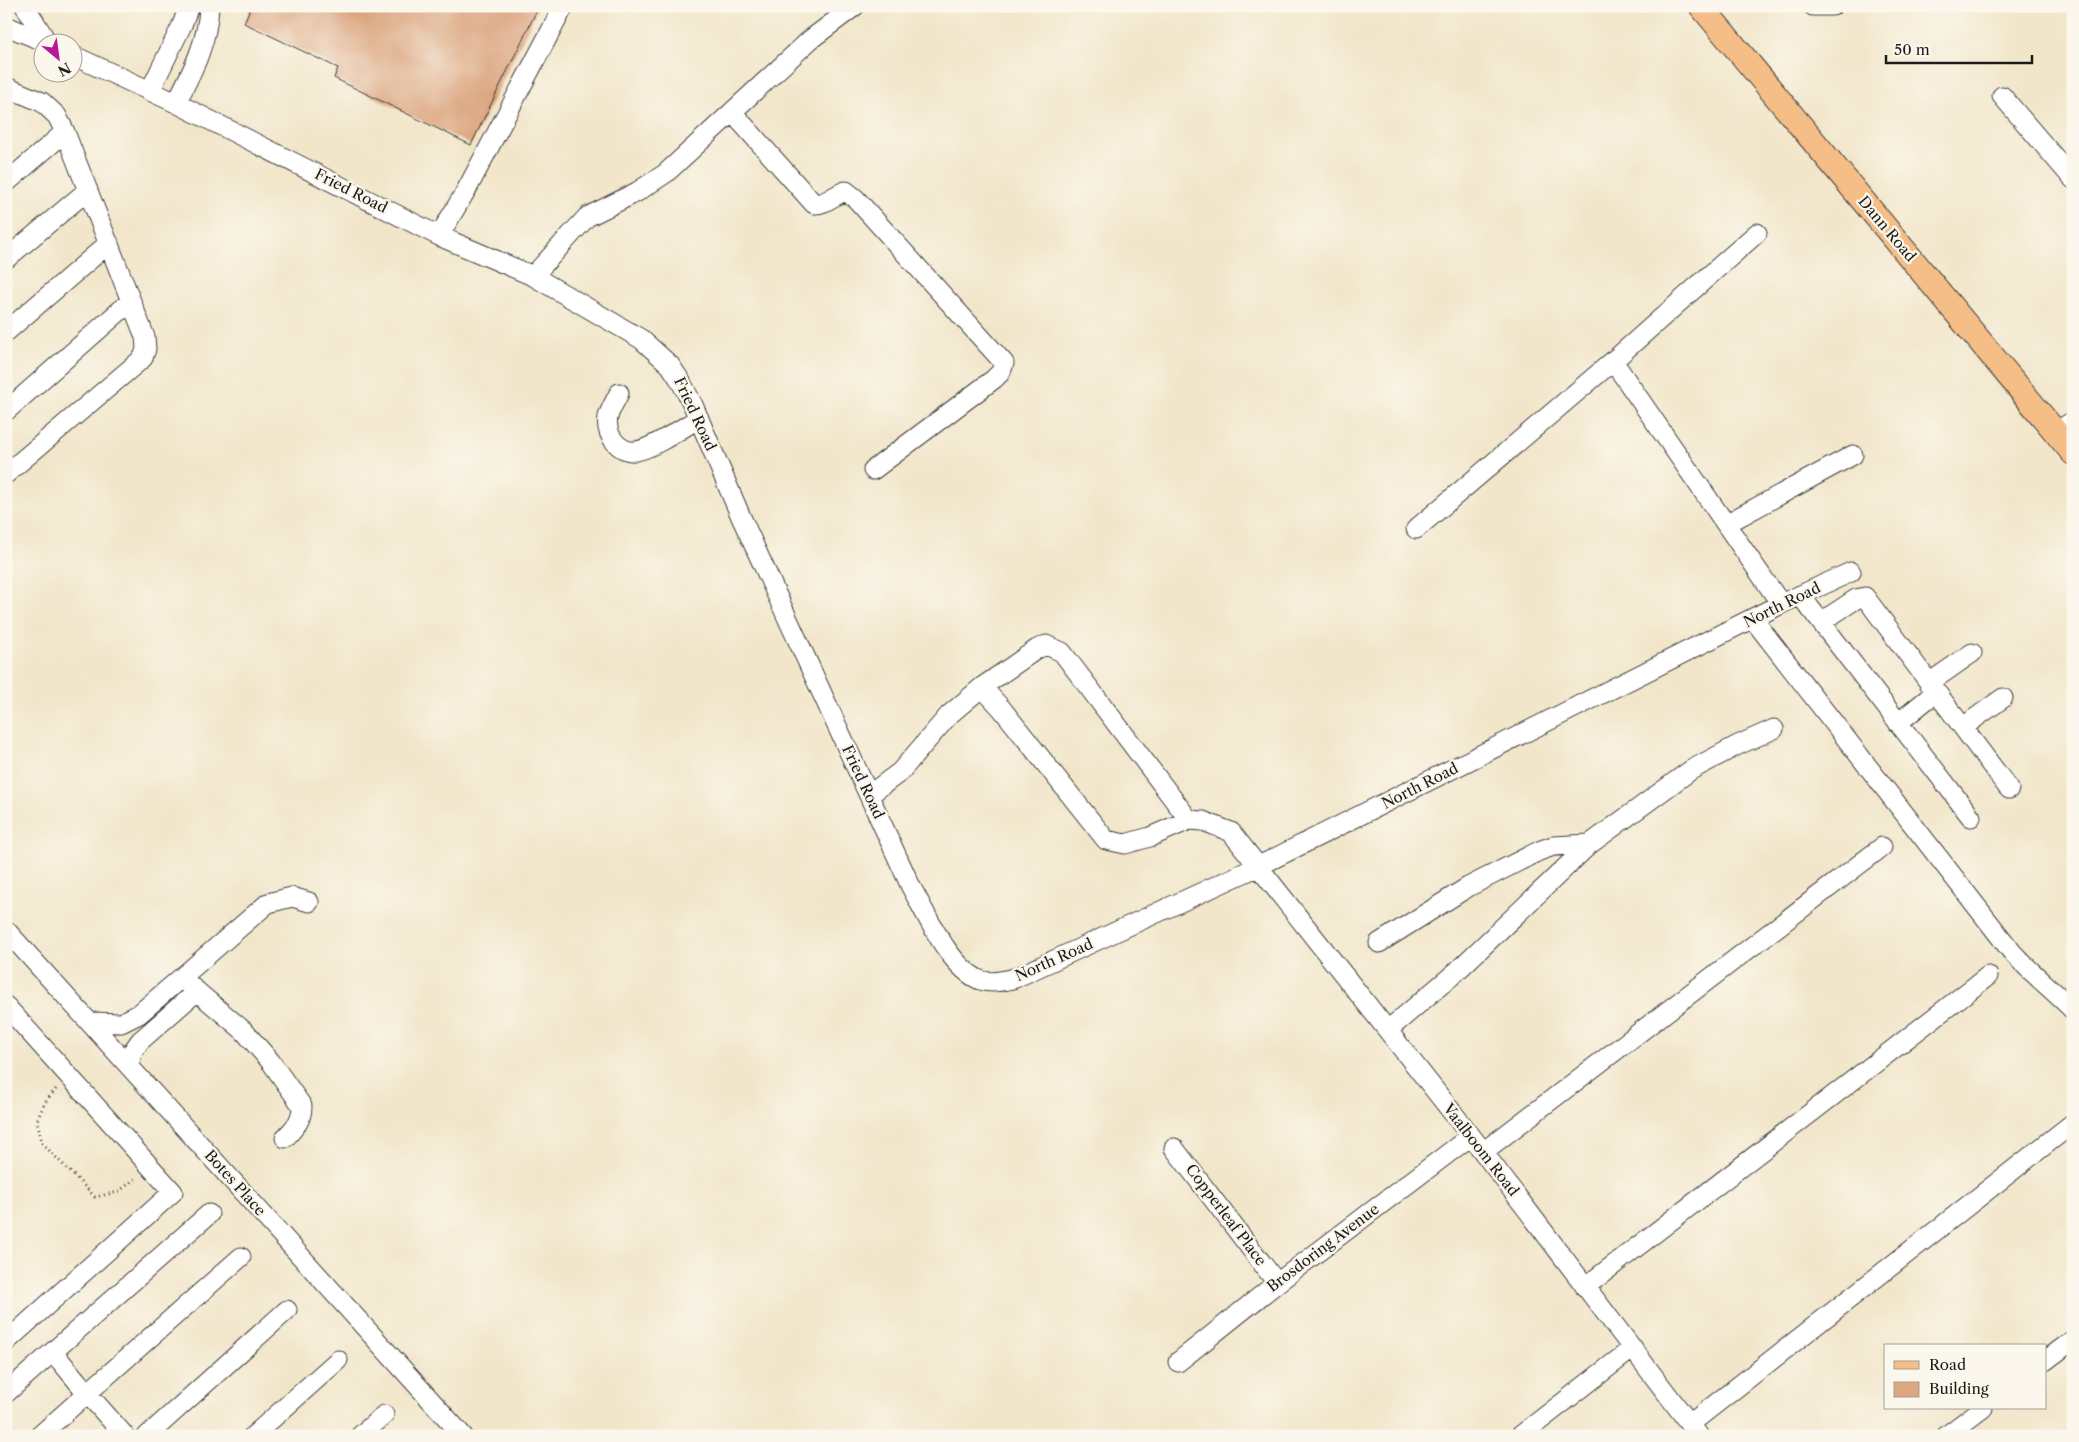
<svg xmlns="http://www.w3.org/2000/svg" width="2079" height="1442" font-family="'Libre Caslon Text',serif">
	<style>
		.building { fill: #dba680 }
		.lines { fill: none; stroke-linecap: round; stroke-linejoin: round }
		.minor-casing { stroke: #3c3a36; stroke-width: 21 }
		.major-casing { stroke: #3c3a36; stroke-width: 26 }
		.path { stroke: #3c3a36; stroke-width: 3; stroke-dasharray: 1 4; stroke-linecap: butt }
		.minor { stroke: #fff; stroke-width: 19 }
		.major { stroke: #f6be87; stroke-width: 24 }
		.labels { text-anchor: middle; stroke-width: 4.5; stroke-linejoin: round; paint-order: stroke }
		.street-label { font-size: 15px; fill: #1c1c1c; stroke: #fbf7ec }
	</style>
	<rect width="100%" height="100%" fill="#fbf7ec"/>
	<filter id="ink" filterUnits="userSpaceOnUse"><feTurbulence type="fractalNoise" baseFrequency=".02" numOctaves="2"/><feDisplacementMap in="SourceGraphic" scale="10" xChannelSelector="R" yChannelSelector="G"/><feConvolveMatrix kernelMatrix="1 2 1 2 8 2 1 2 1" color-interpolation-filters="sRGB"/></filter>
	<filter id="wash" filterUnits="userSpaceOnUse"><feTurbulence type="fractalNoise" baseFrequency=".0096" numOctaves="4" result="noise"/><feDisplacementMap in="SourceGraphic" scale="20" xChannelSelector="R" yChannelSelector="G"/><feGaussianBlur stdDeviation="1.12" result="paint"/><feColorMatrix in="noise" values="0 0 0 0 0 0 0 0 0 0 0 0 0 0 0 0 0 1.4 0 .05"/><feComposite in="paint" operator="in"/></filter>
	<g filter="url(#wash)">
		<rect width="100%" height="100%" fill="#f2e6ca"/>
		<g id="blocks">
			<path class="building" d="M251,6H539L471,145L334,78L338,68L244,23Z"/>
		</g>
	</g>
	<g filter="url(#ink)">
		<use href="#blocks" fill-opacity="0" stroke="#3c3a36" stroke-width="1"/>
		<g class="lines">
			<g class="minor-casing">
				<path id="minor" d="M25,6L47,42
					M1813,6H1832
					M6,26L46,42
					M72,55L176,103L439,236L533,276L641,339L670,365L680,380L693,405L741,517L911,887C927,915 949,967 980,980C991,984 1004,981 1015,978L1259,866L1781,604L1851,572
					M6,87L42,102L57,116L65,132L145,337L146,349L143,358L6,474
					M150,91L182,25L189,6
					M2002,96L2073,179
					M176,103C192,72 208,42 209,6
					M732,112L814,204C825,205 835,194 846,191L856,199L1004,363L1001,372L994,379L873,470
					M6,183L65,132
					M439,236L467,189L564,6
					M6,259L88,190
					M533,276L587,217L637,192L666,173L811,39L855,6
					M6,332L109,243
					M1613,361L1781,604
					M619,393C616,400 610,409 608,417C605,434 618,453 636,451C652,449 684,427 699,418
					M6,411L131,301
					M2056,432L2073,421
					M1726,524L1853,455
					M1416,529L1613,361L1757,233
					M1800,595L1971,817
					M1753,619L2012,952C2031,973 2053,990 2073,1010
					M1821,622L1856,599L1865,597L2009,789
					M1929,683L1972,653
					M982,687L1037,649L1046,645L1062,652L1189,820
					M1898,723L1936,692
					M1963,727L2003,698
					M869,795L900,772L949,715L982,687L1002,709L1106,840L1125,844L1150,837L1189,820L1203,821L1231,832L1471,1136L1699,1436
					M6,930L463,1436
					M1379,943L1468,887L1539,851L1553,846L1590,844
					M181,978L244,1031L271,1062L302,1106C302,1121 295,1127 285,1138
					M6,1006L173,1192L6,1342
					M90,1022L121,1023L139,1014L268,903L292,897L309,902
					M1388,1030L1456,972L1590,844L1691,770L1738,745L1774,729
					M130,1066L132,1052L140,1041L197,991
					M1174,1148L1277,1283
					M1483,1152L1882,847
					M1585,1287L1988,976
					M53,1352L87,1393L125,1436
					M2045,1361L2073,1340
					M1178,1362L1277,1283L1471,1136
					M6,1393L209,1214
					M1690,1424L2073,1123
					M39,1436L241,1257
					M147,1436L287,1310
					M253,1436L338,1360
					M360,1436L384,1415
					M1520,1436L1633,1348
					M1946,1436L1983,1408"/>
			</g>
			<g class="major-casing">
				<path id="major" d="M1701,6L2073,453"/>
			</g>
			<path class="path" d="M56,1089L45,1102L37,1121L42,1143L95,1197L118,1192L135,1179"/>
			<use href="#minor" class="minor"/>
			<use href="#major" class="major"/>
		</g>
	</g>
	<g class="labels">
		<g class="street-label">
			<text transform="translate(351 191) rotate(27)" y="5">Fried Road</text>
			<text transform="translate(1887 229) rotate(50)" y="5">Dann Road</text>
			<text transform="translate(695 414) rotate(65)" y="5">Fried Road</text>
			<text transform="translate(1782 605) rotate(-26)" y="5">North Road</text>
			<text transform="translate(863 782) rotate(65)" y="5">Fried Road</text>
			<text transform="translate(1420 786) rotate(-27)" y="5">North Road</text>
			<text transform="translate(1054 960) rotate(-24)" y="5">North Road</text>
			<text transform="translate(1481 1150) rotate(52)" y="5">Vaalboom Road</text>
			<text transform="translate(235 1183) rotate(48)" y="5">Botes Place</text>
			<text transform="translate(1226 1215) rotate(53)" y="5">Copperleaf Place</text>
			<text transform="translate(1323 1248) rotate(-37)" y="5">Brosdoring Avenue</text>
		</g>
	</g>
	<rect width="2079" height="1442" fill="none" stroke="#fbf7ec" stroke-width="25"/>
	<rect x="1884" y="1344" width="162" height="65" fill="#fbf7ec" stroke="#a29f99"/>
	<rect x="1894" y="1361" width="25" height="8" fill="#f6be87" stroke="#a29f99"/>
	<text x="1929" y="1370" font-size="15" fill="#1c1c1c">Road</text>
	<rect x="1894" y="1382" width="25" height="15" fill="#dba680" stroke="#a29f99"/>
	<text x="1929" y="1394" font-size="15" fill="#1c1c1c">Building</text>
	<g transform="translate(58 58) rotate(151)"><circle r="24" fill="#fbf7ec" stroke="#a29f99"/>
	<path d="M0-4L9 19L0 12L-9 19Z" fill="#b5179e"/>
	<text y="-8" font-size="14" font-weight="bold" text-anchor="middle" fill="#1c1c1c">N</text>
	</g>
	<path d="M1886 55v8h146v-8" fill="none" stroke="#1c1c1c" stroke-width="2.5"/>
	<text x="1894" y="55" font-size="15" fill="#1c1c1c" stroke="#fbf7ec" stroke-width="4" paint-order="stroke">50 m</text>
</svg>
